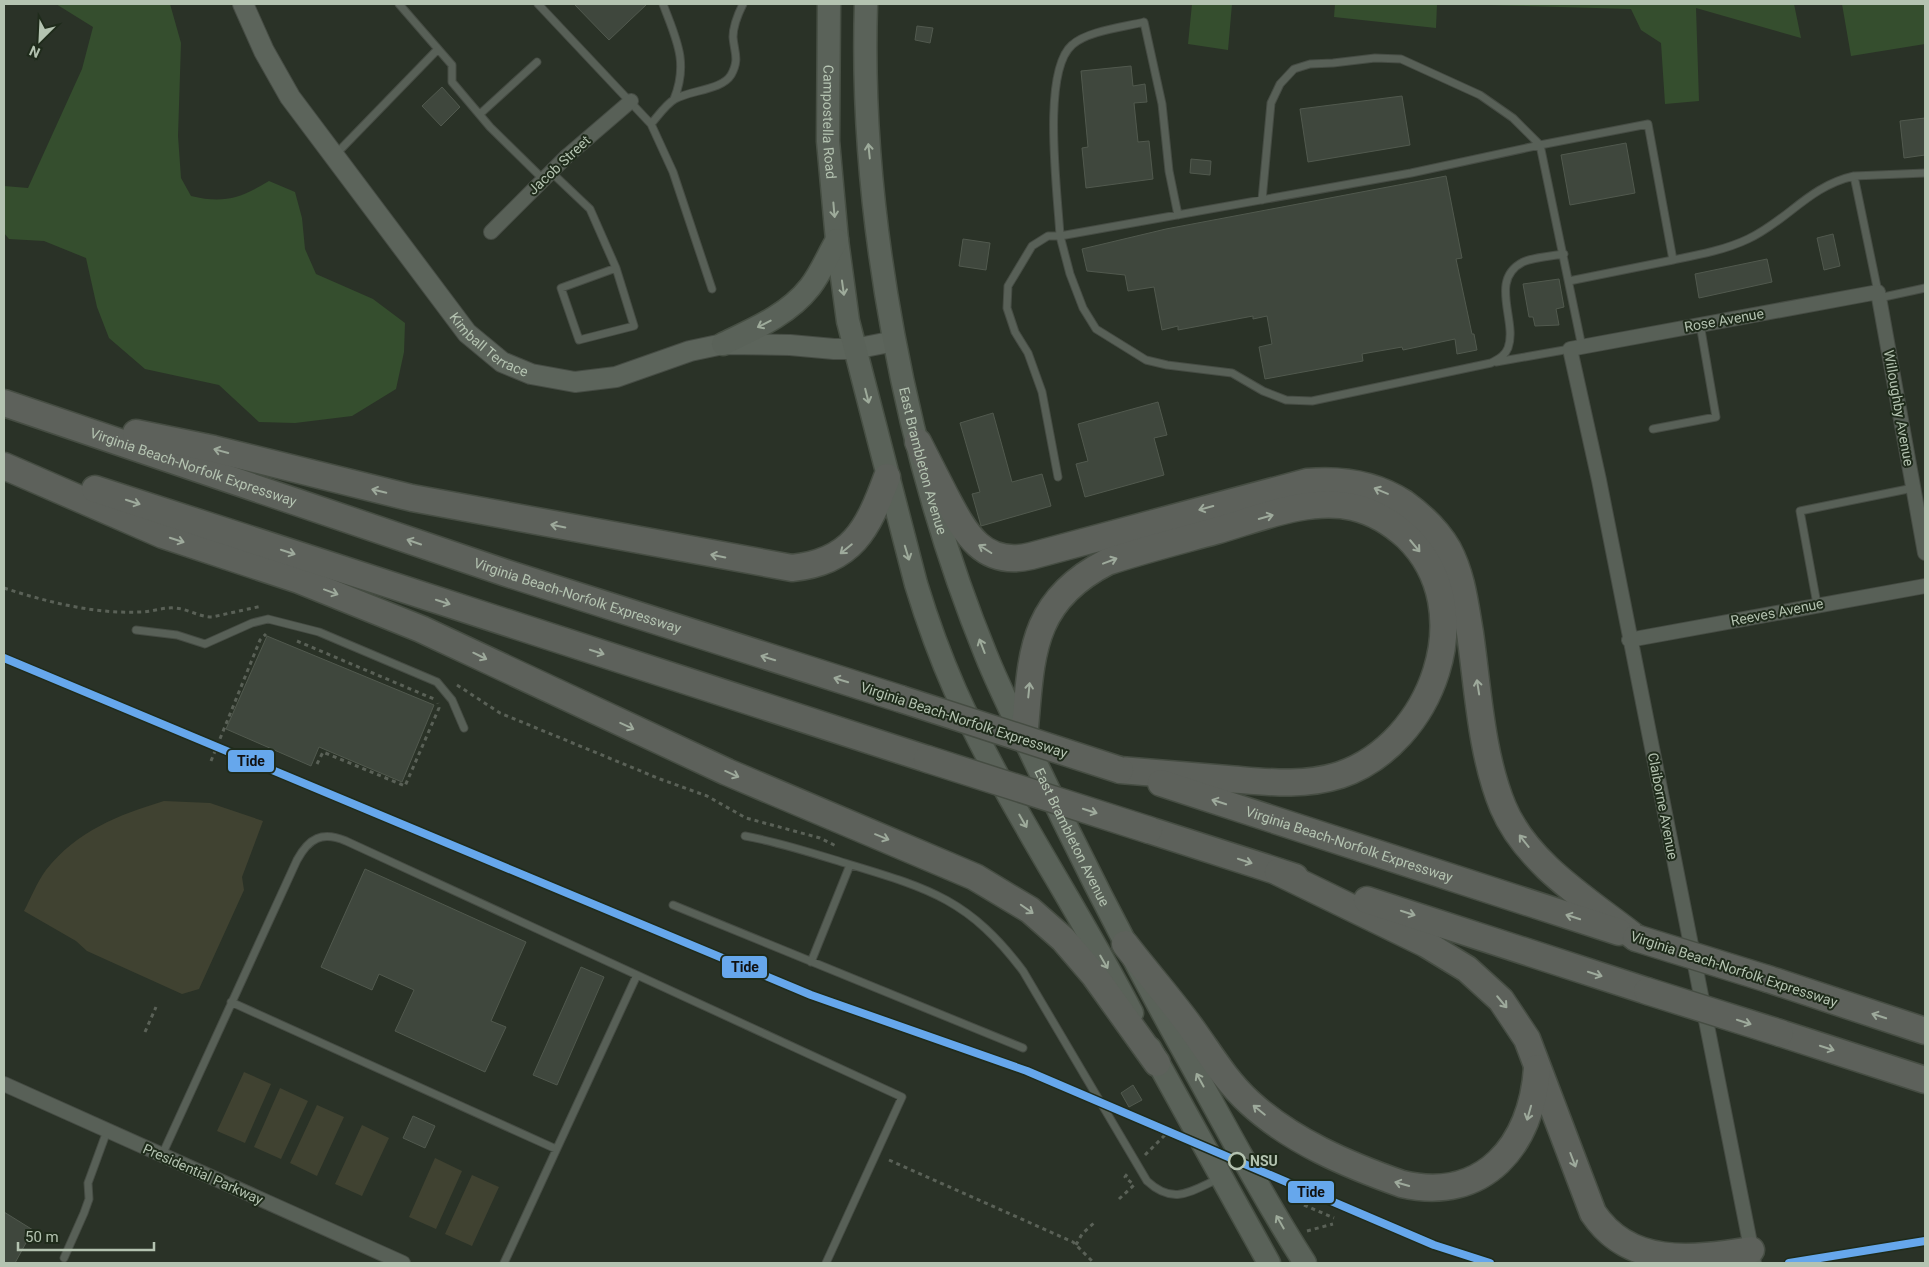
<svg xmlns="http://www.w3.org/2000/svg" width="1929" height="1267" font-family="Roboto,sans-serif">
	<style>
		.green { fill: #404231 }
		.water { fill: #354e2e }
		.building { fill: #3f473d; stroke: #51594e }
		.lines { fill: none; stroke-linecap: round; stroke-linejoin: round }
		.lane-casing { stroke: #464c44; stroke-width: 9 }
		.street-casing { stroke: #464c44; stroke-width: 16 }
		.secondary-casing { stroke: #464c44; stroke-width: 22 }
		.primary-casing { stroke: #474f44; stroke-width: 25 }
		.highway-casing { stroke: #464d43; stroke-width: 29 }
		.path { stroke: #5a6157; stroke-width: 3; stroke-dasharray: 4 4; stroke-linecap: butt }
		.lane { stroke: #586057; stroke-width: 7 }
		.street { stroke: #586057; stroke-width: 14 }
		.secondary { stroke: #5c645b; stroke-width: 20 }
		.primary { stroke: #5a6259; stroke-width: 22 }
		.highway { stroke: #5d615b; stroke-width: 26 }
		.highway-bridge-casing { stroke: #464d43; stroke-width: 29; stroke-linecap: butt }
		.highway-bridge { stroke: #5d615b; stroke-width: 26 }
		.rail-1-casing { stroke: #1f2b1b; stroke-width: 11 }
		.rail-1 { stroke: #66a7ec; stroke-width: 8 }
		.oneway { stroke: #9eab9b }
		.oneway2 { stroke: #9eaa9c }
		.stop-dot { fill: #1f2b1b; stroke: #b4c3b1; stroke-width: 2.5 }
		.labels { text-anchor: middle; stroke-width: 4; stroke-linejoin: round; paint-order: stroke }
		.street-label { font-size: 14px; fill: #b4c3b1; stroke: #1f2b1b }
		.stop-label { font-size: 14px; font-weight: bold; fill: #b4c3b1; stroke: #1f2b1b; text-anchor: start }
		.line-badge { stroke: #1f2b1b; stroke-width: 2 }
		.pale-badge-label { font-size: 14px; text-anchor: middle; font-weight: bold; fill: #111 }
	</style>
	<rect width="100%" height="100%" fill="#2a3227"/>
	<path class="green" d="M164,801L210,803L263,821L242,877L244,890L199,989L182,994L87,951L76,941L24,911C31,898 37,882 46,870C77,831 118,815 164,801Z
		M244,1072L271,1084L245,1143L217,1131Z
		M280,1088L308,1101L281,1159L254,1147Z
		M317,1105L344,1117L317,1176L290,1163Z
		M362,1125L389,1138L362,1196L335,1184Z
		M435,1158L462,1171L436,1229L409,1217Z
		M472,1175L499,1187L472,1246L445,1234Z"/>
	<path class="water" d="M56,4H170L181,43L178,136L181,178L191,196C224,204 241,198 269,181L295,192L302,218L305,249L316,274L373,299L405,323L404,352L396,389L352,416L295,423L259,422L219,385L145,369L109,338L97,307L86,258L44,241L9,239L4,233V186L28,188L82,69L93,27Z
		M1192,4H1232L1228,50L1188,44Z
		M1335,4H1437L1436,28L1334,17Z
		M1451,4H1796H1794L1801,38L1696,8L1699,101L1665,104L1661,43L1641,30L1631,9Z
		M1842,4H1925V44L1851,56Z"/>
	<path class="building" d="M574,4H647L609,40Z
		M917,26L933,28L930,43L915,40Z
		M1131,66L1133,86L1145,84L1147,102L1134,103L1138,142L1149,141L1153,179L1086,188L1082,148L1088,147L1081,71Z
		M442,87L460,107L441,126L422,106Z
		M1402,96L1410,145L1308,162L1300,109Z
		M1925,118V155L1904,158L1900,121Z
		M1626,143L1635,193L1570,205L1561,155Z
		M1191,159L1211,161L1210,175L1190,173Z
		M1446,176L1462,258L1456,259L1472,334H1474L1477,350L1457,354L1455,339L1403,350L1402,347L1362,354L1363,361L1265,379L1259,347L1272,344L1267,316L1253,319V316L1178,330V326L1162,330L1154,287L1128,291L1125,275L1087,271L1082,249L1166,229Z
		M1833,234L1840,266L1824,270L1817,238Z
		M963,239L990,243L986,270L959,266Z
		M1767,259L1772,282L1699,298L1695,274Z
		M1559,279L1564,307L1556,309L1559,325L1535,326L1533,317H1529L1523,284Z
		M1158,402L1167,435L1154,438L1164,475L1085,497L1076,464L1088,461L1078,424Z
		M993,413L1012,482L1042,474L1051,506L981,526L972,494L980,492L960,423Z
		M267,636L434,705L402,782L319,747L311,766L226,729Z
		M365,869L526,942L491,1021L506,1027L485,1072L395,1031L414,990L379,974L372,990L321,967Z
		M581,967L604,977L557,1085L533,1075Z
		M1133,1085L1142,1100L1129,1107L1121,1093Z
		M413,1116L435,1126L425,1148L403,1138Z
		M4,1212L33,1230L15,1263H4Z"/>
	<g class="lines">
		<g class="lane-casing">
			<path id="lane" d="M399,4L452,65V82L490,127L543,179
				M538,4L651,124L673,172L712,289
				M663,4C676,39 689,62 674,99
				M480,114L537,62
				M651,124C658,116 666,104 675,99C691,90 722,90 731,75C740,59 734,52 733,37C733,25 738,14 743,4
				M336,154L438,49
				M551,172L590,209L616,268L634,326L579,340L561,288L616,268
				M1854,176L1925,173
				M1262,200L1271,103L1280,84L1294,69L1310,64L1333,63L1375,58L1401,59L1480,95L1513,118L1540,145
				M1178,215L1169,171L1162,104L1144,22C1124,27 1087,31 1072,45C1041,72 1058,195 1060,236L1411,173L1540,145
				M1569,281L1673,260
				M1879,298L1925,288
				M1582,347L1540,145L1648,124L1673,260C1698,255 1725,250 1748,239C1787,221 1809,186 1854,176L1878,292
				M1496,362L1570,349
				M1653,429L1716,417L1700,324
				M1058,477L1042,392L1028,353L1015,332L1007,308L1008,286L1032,246L1048,236H1060L1070,274L1083,308L1096,329L1146,360L1167,365L1232,373L1263,391L1286,400L1312,401L1491,363C1498,359 1505,356 1508,348C1518,321 1488,280 1523,262C1534,257 1552,256 1564,254
				M1817,604L1800,511L1913,488
				M136,630L177,635L205,644L252,623L268,619L319,632L437,682L452,700L464,728
				M745,836C779,842 812,853 845,863C928,888 969,899 1023,971L1147,1181C1174,1206 1191,1191 1220,1178
				M673,905L1023,1048
				M811,962L850,865
				M231,1002L556,1149
				M162,1155L297,860C309,838 322,831 346,841L902,1097L826,1263
				M64,1258L84,1213L89,1199L88,1183L107,1131
				M504,1263L637,975"/>
		</g>
		<g class="street-casing">
			<path id="street" d="M491,232L567,156L631,101
				M1629,640L1925,586
				M4,1084L403,1263
				M1754,1263L1599,480L1570,349L1878,292L1925,553"/>
		</g>
		<g class="secondary-casing">
			<g id="secondary">
				<path id="s1" d="M243,4L264,51L290,97L467,333L502,362L531,374L575,382L616,377L690,351L723,344L790,345L834,349H854L895,341"/>
			</g>
		</g>
		<g class="primary-casing">
			<g id="primary">
				<path id="s2" d="M829,4L828,141L837,240L848,321L916,584C927,620 940,656 955,690C1005,802 1076,904 1132,1013"/>
				<path id="s3" d="M866,4C859,215 906,459 986,655C998,685 1012,713 1026,742C1073,843 1123,941 1177,1039C1219,1114 1259,1191 1305,1263"/>
				<path d="M723,344C754,329 788,315 810,287C821,273 828,255 837,240"/>
				<path d="M1150,1048L1269,1263"/>
			</g>
		</g>
		<g class="highway-casing">
			<g id="highway">
				<path id="s4" d="M4,403L506,573L901,699"/>
				<path d="M136,433L214,449L412,498L792,568C852,562 868,529 887,477"/>
				<path d="M918,442C927,460 936,477 945,495C964,531 982,568 1031,556L1307,482C1341,479 1375,484 1404,503C1422,516 1437,530 1448,549C1462,575 1465,604 1470,633C1478,689 1481,754 1503,807C1527,864 1589,901 1636,938"/>
				<path d="M4,466L163,535L299,580L421,629L727,772L975,877L1030,910L1063,939L1094,975L1157,1063"/>
				<path d="M95,489L927,759"/>
				<path d="M1024,738C1032,659 1027,603 1107,562C1143,550 1179,541 1215,531C1258,519 1308,497 1353,507C1374,512 1392,523 1407,537C1482,610 1432,744 1340,775C1302,787 1267,782 1228,779C1192,776 1156,773 1120,770"/>
				<path id="s5" d="M1161,783L1619,932"/>
				<path d="M1149,830L1295,877"/>
				<path d="M1278,872L1426,944L1467,969L1501,1000L1527,1039L1593,1213C1629,1267 1691,1260 1751,1250"/>
				<path d="M1367,900L1647,991"/>
				<path d="M1125,944C1148,974 1174,1003 1195,1033C1212,1057 1227,1082 1249,1102C1291,1141 1348,1165 1402,1184C1484,1203 1532,1145 1537,1068"/>
				<path d="M1768,979L1925,1031"/>
				<path d="M1780,1033L1925,1080"/>
			</g>
		</g>
		<path class="path" d="M4,588C47,602 94,614 140,612C152,612 163,607 175,608C188,609 199,617 212,617L262,606
			M297,641L434,699
			M457,685L500,713L660,779L707,796L746,818L820,838L836,846
			M211,761L260,640L266,634
			M317,764L323,752L405,786L439,708L438,703
			M145,1032L156,1007
			M1145,1155L1173,1127
			M889,1160L1073,1242L1094,1263
			M1119,1199L1134,1185L1125,1177L1128,1173
			M1304,1205L1334,1218
			M1307,1231L1333,1224
			M1076,1245L1082,1234L1095,1222"/>
		<use href="#lane" class="lane"/>
		<use href="#street" class="street"/>
		<use href="#secondary" class="secondary"/>
		<use href="#primary" class="primary"/>
		<use href="#highway" class="highway"/>
		<g class="highway-bridge-casing">
			<path id="highway-bridge" d="M901,699L1120,770
				M927,759L1149,830
				M1636,938L1768,979
				M1647,991L1780,1033"/>
		</g>
		<use href="#highway-bridge" class="highway-bridge"/>
		<g class="rail-1-casing">
			<path id="rail-1" d="M4,658L811,995L1027,1071L1434,1245L1490,1263
				M1789,1263L1925,1241"/>
		</g>
		<use href="#rail-1" class="rail-1"/>
	</g>
	<defs><path id="oneway-shaft" d="M-6 0H5M1.5-3L5.5 0L1.5 3" fill="none" stroke-width="1.6" stroke-linecap="round" stroke-linejoin="round" transform="scale(1.25)"/></defs>
	<g class="oneway">
		<use href="#oneway-shaft" transform="translate(869 151) rotate(-96)"/>
		<use href="#oneway-shaft" transform="translate(834 210) rotate(85)"/>
		<use href="#oneway-shaft" transform="translate(843 288) rotate(82)"/>
		<use href="#oneway-shaft" transform="translate(764 324) rotate(153)"/>
		<use href="#oneway-shaft" transform="translate(867 396) rotate(76)"/>
		<use href="#oneway-shaft" transform="translate(907 553) rotate(73)"/>
		<use href="#oneway-shaft" transform="translate(982 646) rotate(-111)"/>
		<use href="#oneway-shaft" transform="translate(1023 821) rotate(60)"/>
		<use href="#oneway-shaft" transform="translate(1104 962) rotate(60)"/>
		<use href="#oneway-shaft" transform="translate(1200 1080) rotate(-119)"/>
		<use href="#oneway-shaft" transform="translate(1280 1222) rotate(-120)"/>
	</g>
	<g class="oneway2">
		<use href="#oneway-shaft" transform="translate(221 451) rotate(-165)"/>
		<use href="#oneway-shaft" transform="translate(379 491) rotate(-167)"/>
		<use href="#oneway-shaft" transform="translate(1381 491) rotate(-157)"/>
		<use href="#oneway-shaft" transform="translate(133 502) rotate(18)"/>
		<use href="#oneway-shaft" transform="translate(1206 508) rotate(165)"/>
		<use href="#oneway-shaft" transform="translate(1266 517) rotate(-16)"/>
		<use href="#oneway-shaft" transform="translate(558 526) rotate(-169)"/>
		<use href="#oneway-shaft" transform="translate(177 540) rotate(18)"/>
		<use href="#oneway-shaft" transform="translate(414 542) rotate(-161)"/>
		<use href="#oneway-shaft" transform="translate(1415 546) rotate(50)"/>
		<use href="#oneway-shaft" transform="translate(846 549) rotate(141)"/>
		<use href="#oneway-shaft" transform="translate(985 549) rotate(-148)"/>
		<use href="#oneway-shaft" transform="translate(288 552) rotate(18)"/>
		<use href="#oneway-shaft" transform="translate(718 556) rotate(-169)"/>
		<use href="#oneway-shaft" transform="translate(1110 561) rotate(-21)"/>
		<use href="#oneway-shaft" transform="translate(331 592) rotate(20)"/>
		<use href="#oneway-shaft" transform="translate(443 602) rotate(18)"/>
		<use href="#oneway-shaft" transform="translate(597 652) rotate(18)"/>
		<use href="#oneway-shaft" transform="translate(480 656) rotate(26)"/>
		<use href="#oneway-shaft" transform="translate(768 658) rotate(-163)"/>
		<use href="#oneway-shaft" transform="translate(841 680) rotate(-163)"/>
		<use href="#oneway-shaft" transform="translate(1478 687) rotate(-99)"/>
		<use href="#oneway-shaft" transform="translate(1029 690) rotate(-84)"/>
		<use href="#oneway-shaft" transform="translate(627 726) rotate(25)"/>
		<use href="#oneway-shaft" transform="translate(732 774) rotate(24)"/>
		<use href="#oneway-shaft" transform="translate(1219 802) rotate(-162)"/>
		<use href="#oneway-shaft" transform="translate(1090 811) rotate(18)"/>
		<use href="#oneway-shaft" transform="translate(882 837) rotate(22)"/>
		<use href="#oneway-shaft" transform="translate(1524 841) rotate(-128)"/>
		<use href="#oneway-shaft" transform="translate(1245 861) rotate(18)"/>
		<use href="#oneway-shaft" transform="translate(1027 909) rotate(35)"/>
		<use href="#oneway-shaft" transform="translate(1408 913) rotate(18)"/>
		<use href="#oneway-shaft" transform="translate(1573 917) rotate(-162)"/>
		<use href="#oneway-shaft" transform="translate(1595 974) rotate(18)"/>
		<use href="#oneway-shaft" transform="translate(1502 1002) rotate(50)"/>
		<use href="#oneway-shaft" transform="translate(1879 1016) rotate(-162)"/>
		<use href="#oneway-shaft" transform="translate(1744 1022) rotate(18)"/>
		<use href="#oneway-shaft" transform="translate(1827 1048) rotate(18)"/>
		<use href="#oneway-shaft" transform="translate(1259 1110) rotate(-141)"/>
		<use href="#oneway-shaft" transform="translate(1529 1113) rotate(106)"/>
		<use href="#oneway-shaft" transform="translate(1573 1160) rotate(69)"/>
		<use href="#oneway-shaft" transform="translate(1402 1184) rotate(-164)"/>
	</g>
	<circle class="stop-dot" cx="1237" cy="1161" r="8"/>
	<g class="labels">
		<g class="street-label">
			<text dy="5" stroke="none"><textPath href="#s2" startOffset="118">Campostella Road</textPath></text>
			<text transform="translate(559 165) rotate(-43)" y="5">Jacob Street</text>
			<text transform="translate(1724 320) rotate(-10)" y="5">Rose Avenue</text>
			<text dy="5" stroke="none"><textPath href="#s1" startOffset="424">Kimball Terrace</textPath></text>
			<text transform="translate(1899 408) rotate(80)" y="5">Willoughby Avenue</text>
			<text dy="5" stroke="none"><textPath href="#s3" startOffset="462">East Brambleton Avenue</textPath></text>
			<text dy="5" stroke="none"><textPath href="#s4" startOffset="200">Virginia Beach-Norfolk Expressway</textPath></text>
			<text dy="5" stroke="none"><textPath href="#s4" startOffset="605">Virginia Beach-Norfolk Expressway</textPath></text>
			<text transform="translate(1777 612) rotate(-11)" y="5">Reeves Avenue</text>
			<text transform="translate(964 720) rotate(18)" y="5">Virginia Beach-Norfolk Expressway</text>
			<text transform="translate(1663 806) rotate(79)" y="5">Claiborne Avenue</text>
			<text dy="5" stroke="none"><textPath href="#s3" startOffset="868">East Brambleton Avenue</textPath></text>
			<text dy="5" stroke="none"><textPath href="#s5" startOffset="198">Virginia Beach-Norfolk Expressway</textPath></text>
			<text transform="translate(1734 969) rotate(18)" y="5">Virginia Beach-Norfolk Expressway</text>
			<text transform="translate(203 1174) rotate(24)" y="5">Presidential Parkway</text>
		</g>
		<g class="stop-label">
			<text x="1250" y="1166">NSU</text>
		</g>
	</g>
	<g class="line-badge">
		<rect x="227" y="749" width="48" height="24" rx="5" fill="#66a7ec"/>
		<rect x="721" y="955" width="47" height="24" rx="5" fill="#66a7ec"/>
		<rect x="1287" y="1180" width="48" height="24" rx="5" fill="#66a7ec"/>
	</g>
	<g class="pale-badge-label">
		<text x="251" y="766">Tide</text>
		<text x="745" y="972">Tide</text>
		<text x="1311" y="1197">Tide</text>
	</g>
	<rect width="1929" height="1267" fill="none" stroke="#b4c3b1" stroke-width="10"/>
	<g transform="translate(40 40) rotate(204)" stroke="#1f2b1b" stroke-width="4" paint-order="stroke">
	<path d="M0-4L9 19L0 12L-9 19Z" fill="#b4c3b1"/>
	<text y="-8" font-size="14" font-weight="bold" text-anchor="middle" fill="#b4c3b1">N</text>
	</g>
	<path d="M18 1242v8h136v-8" fill="none" stroke="#b4c3b1" stroke-width="2.5"/>
	<text x="25" y="1242" font-size="15" fill="#b4c3b1" stroke="#1f2b1b" stroke-width="4" paint-order="stroke">50 m</text>
</svg>
